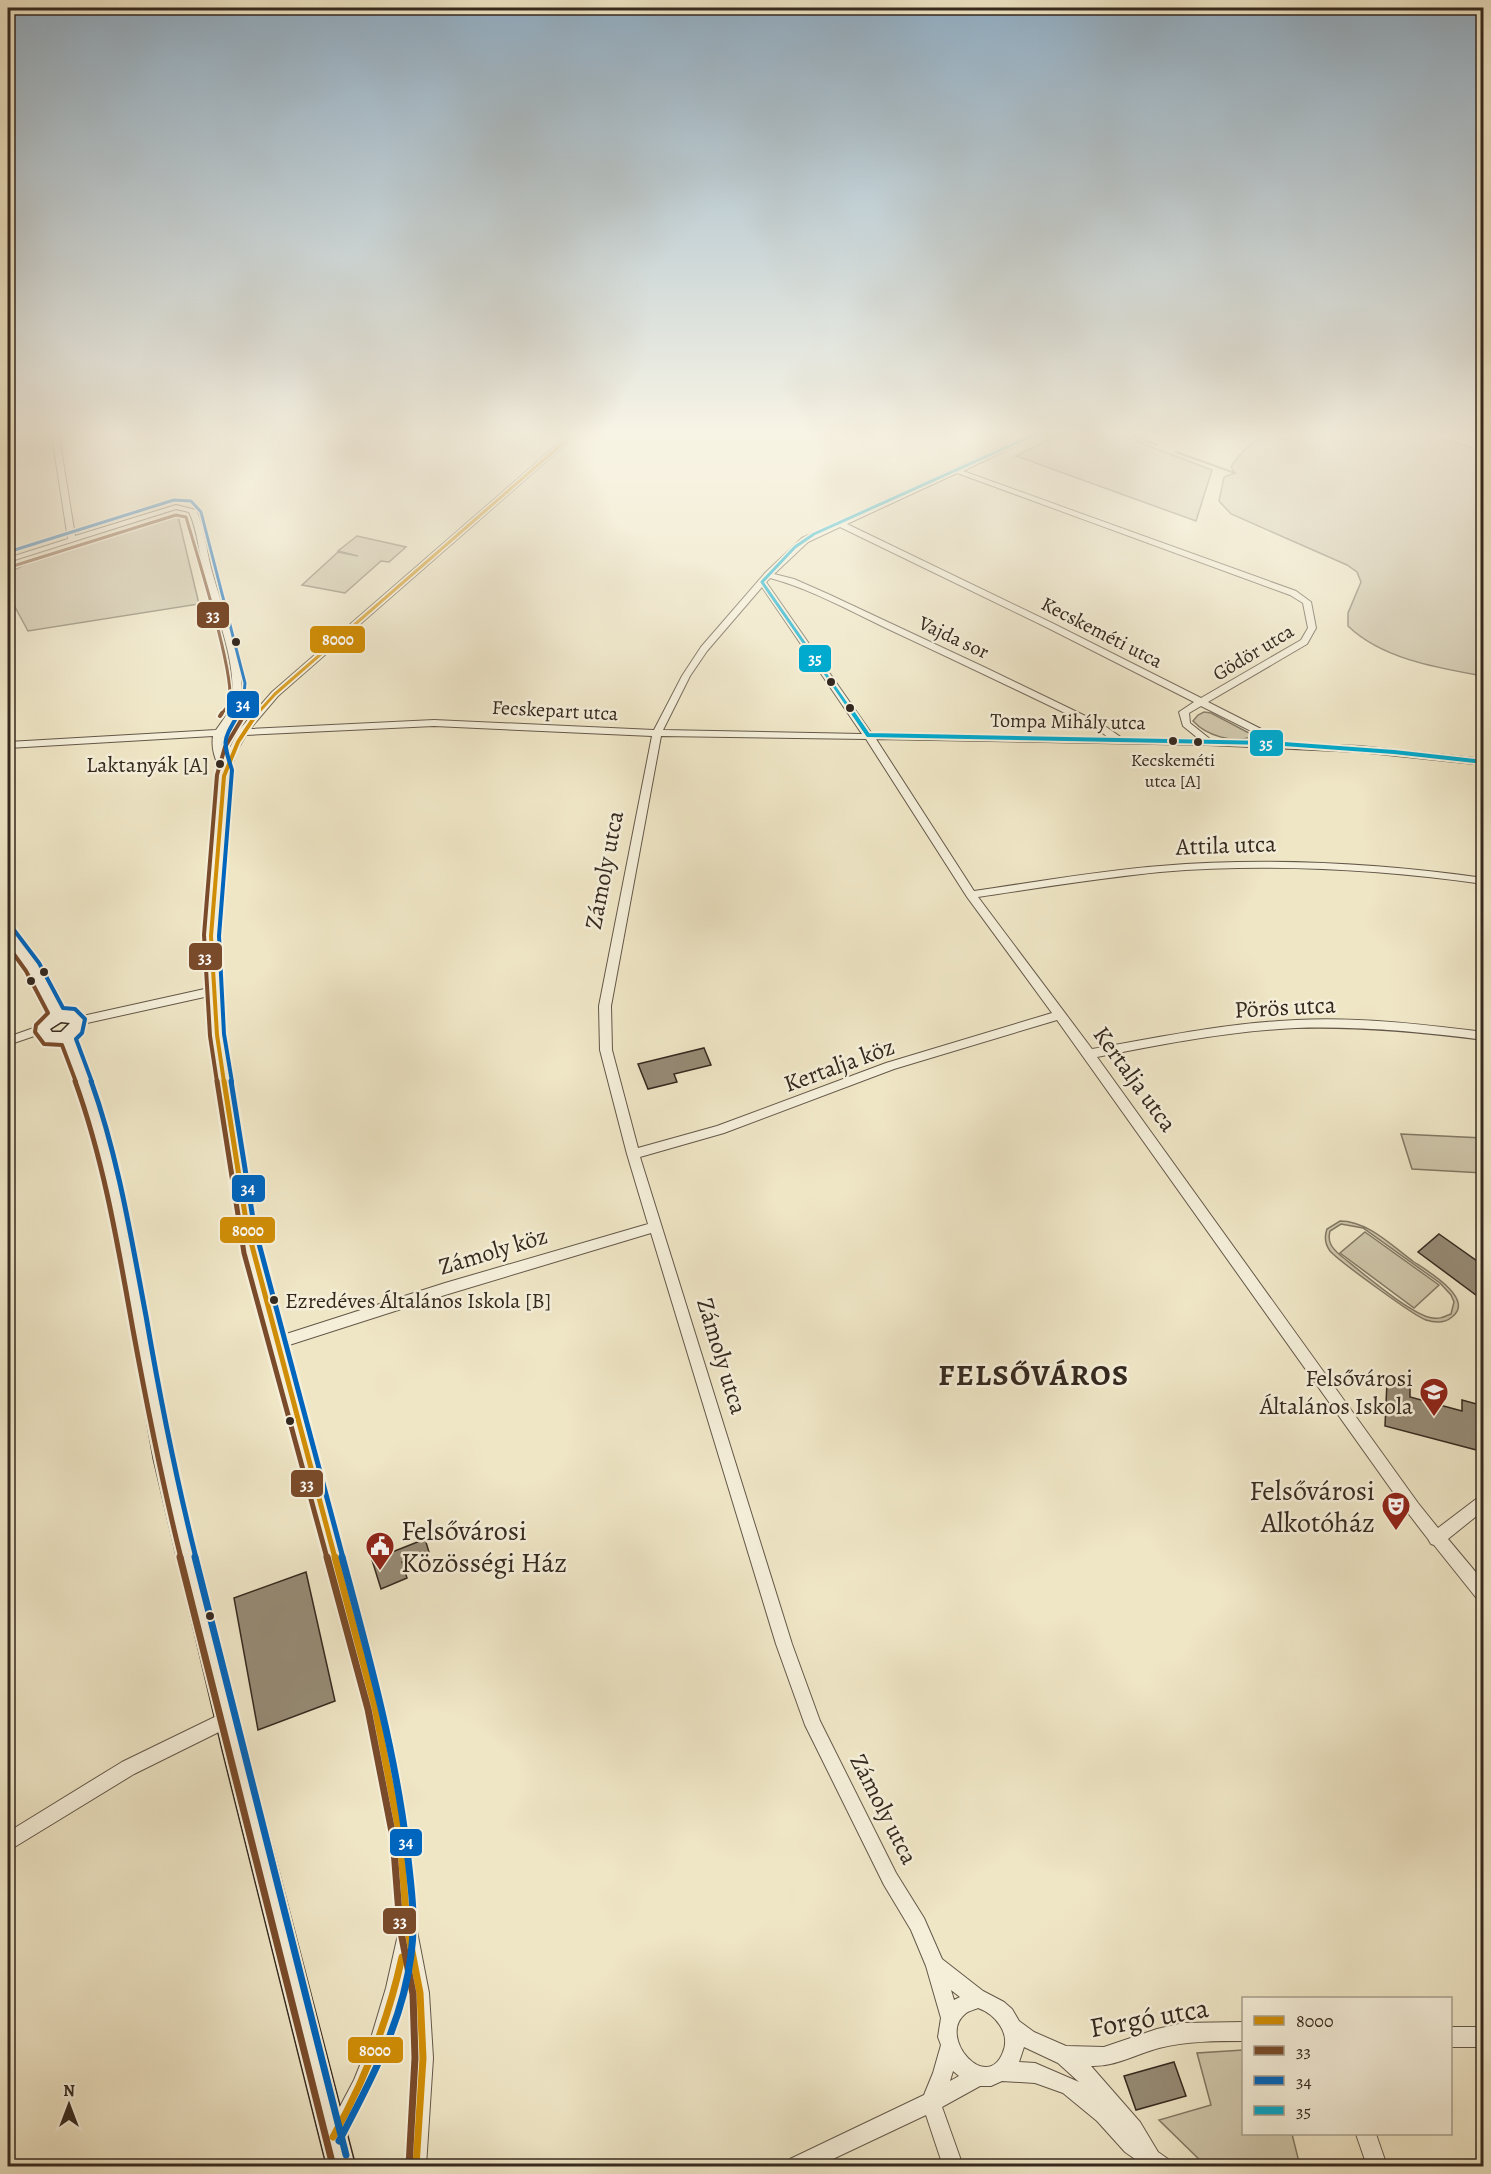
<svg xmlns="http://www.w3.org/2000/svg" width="1491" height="2174" font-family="Alegreya,serif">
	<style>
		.green { fill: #cfc6aa; stroke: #827864; stroke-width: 1.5; fill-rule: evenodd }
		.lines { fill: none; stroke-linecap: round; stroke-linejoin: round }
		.stream { stroke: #7f7461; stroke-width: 2 }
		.building { fill: #968b76; stroke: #35291f; stroke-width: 1.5 }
		.minor-casing { stroke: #645849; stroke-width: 2 }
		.secondary-casing { stroke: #35291f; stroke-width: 3 }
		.minor { fill: #f5efda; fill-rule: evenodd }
		.secondary { fill: #f5efda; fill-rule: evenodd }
		.bus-1-far3-casing { stroke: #f5efda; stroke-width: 6 }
		.bus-1-far2-casing { stroke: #f5efda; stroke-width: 8 }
		.bus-1-far1-casing { stroke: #f5efda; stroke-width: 10 }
		.bus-1-casing { stroke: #f5efda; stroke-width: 11 }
		.bus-2-far3-casing { stroke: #f5efda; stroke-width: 6 }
		.bus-2-far2-casing { stroke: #f5efda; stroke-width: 8 }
		.bus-2-far1-casing { stroke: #f5efda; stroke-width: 10 }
		.bus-2-casing { stroke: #f5efda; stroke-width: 11 }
		.bus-3-far3-casing { stroke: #f5efda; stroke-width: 6 }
		.bus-3-far2-casing { stroke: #f5efda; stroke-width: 8 }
		.bus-3-far1-casing { stroke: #f5efda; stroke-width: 10 }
		.bus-3-casing { stroke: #f5efda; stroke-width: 11 }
		.bus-4-far1-casing { stroke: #f5efda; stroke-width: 6 }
		.bus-4-casing { stroke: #f5efda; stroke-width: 8 }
		.bus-1-far3 { stroke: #d08d06; stroke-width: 3 }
		.bus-1-far2 { stroke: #d08d06; stroke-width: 4 }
		.bus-1-far1 { stroke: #d08d06; stroke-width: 5 }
		.bus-1 { stroke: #d08d06; stroke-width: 7 }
		.bus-2-far3 { stroke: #7a4b2a; stroke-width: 3 }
		.bus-2-far2 { stroke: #7a4b2a; stroke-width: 4 }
		.bus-2-far1 { stroke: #7a4b2a; stroke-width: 5 }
		.bus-2 { stroke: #7a4b2a; stroke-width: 7 }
		.bus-3-far3 { stroke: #0065bd; stroke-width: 3 }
		.bus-3-far2 { stroke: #0065bd; stroke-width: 4 }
		.bus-3-far1 { stroke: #0065bd; stroke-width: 5 }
		.bus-3 { stroke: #0065bd; stroke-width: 7 }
		.bus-4-far1 { stroke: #00a9ce; stroke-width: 3 }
		.bus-4 { stroke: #00a9ce; stroke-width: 4 }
		.bus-dot { fill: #35291f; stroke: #f5efda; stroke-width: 2 }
		.labels { text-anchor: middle; stroke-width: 5; stroke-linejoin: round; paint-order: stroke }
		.far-bus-label { font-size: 18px; fill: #35291f; stroke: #f5efda }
		.far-street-label { font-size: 20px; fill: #35291f; stroke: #f5efda }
		.bus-label { font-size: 22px; fill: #35291f; stroke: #f5efda; text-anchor: end }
		.street-label { font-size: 24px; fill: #35291f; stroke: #f5efda }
		.poi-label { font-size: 24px; fill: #35291f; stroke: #f5efda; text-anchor: end }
		.near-poi-label { font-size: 28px; fill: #35291f; stroke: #f5efda; text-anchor: end }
		.near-street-label { font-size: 28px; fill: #35291f; stroke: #f5efda }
		.district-label { font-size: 30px; font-weight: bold; letter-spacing: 1.5px; fill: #35291f; stroke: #f5efda }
		.line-badge { stroke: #f5efda; stroke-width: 2 }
		.badge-label { font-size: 16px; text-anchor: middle; font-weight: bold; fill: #fff }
	</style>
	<rect width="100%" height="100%" fill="#efe6c6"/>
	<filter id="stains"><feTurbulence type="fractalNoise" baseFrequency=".00333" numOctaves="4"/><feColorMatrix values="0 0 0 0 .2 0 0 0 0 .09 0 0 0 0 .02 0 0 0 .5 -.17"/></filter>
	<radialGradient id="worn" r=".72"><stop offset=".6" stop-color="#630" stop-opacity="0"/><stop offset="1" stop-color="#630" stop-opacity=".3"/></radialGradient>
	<path class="green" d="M1067,430H1107L1212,470L1196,521L1016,456Z
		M1275,430H1413L1483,451V676C1438,668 1382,659 1348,626V613L1361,582L1357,572L1347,565L1231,514L1219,501L1224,477L1235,473L1231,467C1240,452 1258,436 1275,430Z
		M174,515L178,516L199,604L28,631L8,594V573L30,562Z
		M357,536L406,547L389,562L381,561L345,593L302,585L338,552L358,556L338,551Z
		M1204,712L1211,713L1251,734L1252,737C1232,743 1207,736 1193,721L1198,715Z
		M1401,1134L1483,1138V1173L1412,1169Z
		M1340,1221C1368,1221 1392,1246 1414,1262C1426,1270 1476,1299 1452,1317C1445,1323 1435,1323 1426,1320C1414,1316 1339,1261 1330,1251C1325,1244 1324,1237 1327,1229ZM1341,1224L1363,1228L1440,1283L1451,1295L1454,1302L1451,1314C1444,1317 1440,1319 1433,1318C1412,1316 1359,1270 1340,1255C1332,1248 1327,1242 1330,1231Z
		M1365,1232L1439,1285L1414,1308L1340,1253Z
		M1243,2050L1244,2134H1292L1300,2166H1206L1159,2120L1211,2105L1197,2053Z"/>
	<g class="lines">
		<path class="stream" d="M1117,430L1157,445
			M1176,452L1235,473"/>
	</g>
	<path class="building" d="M704,1048L711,1065L674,1074L677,1082L648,1089L638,1064Z
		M1439,1234L1484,1266V1301L1418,1252Z
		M1387,1382L1410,1388V1397L1462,1411V1400L1484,1406V1452L1385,1426Z
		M425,1539L429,1552L402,1562L407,1578L381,1589L372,1560Z
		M306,1572L335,1701L258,1730L234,1598Z
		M1174,2062L1186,2096L1136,2110L1124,2076Z"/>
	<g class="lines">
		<g class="minor-casing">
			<path id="minor" d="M51,430H58L75,536L176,505L196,510C205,529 206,549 211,568C222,610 242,651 242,694C241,721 214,729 224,759L239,730L272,692L574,430H582L278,696L250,729L434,720L654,730L682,676L701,647L765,573L802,538L1039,430H1049L963,471L1296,591L1311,602L1316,628L1307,644L1208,702L1281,739L1282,743L1359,746L1484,759V765L1359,752L1208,745L876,739L974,891C1036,882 1098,871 1160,866C1268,857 1376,863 1484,878V884C1376,869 1268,863 1160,872C1099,878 1039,888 978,897L1092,1049C1159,1037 1227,1023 1296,1020C1359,1017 1421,1024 1484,1032V1040C1422,1032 1359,1026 1296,1028C1229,1031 1163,1044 1097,1057L1418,1503L1438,1528L1484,1493V1510L1448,1539L1484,1582V1602L1478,1600L1434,1545L1431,1544L1428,1539L1408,1513L1057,1020L894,1069L724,1133L640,1157L792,1644L820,1721L896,1873L924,1918L942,1959L983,1991L1004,2002L1012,2009L1019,2021L1034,2032L1066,2046L1104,2047L1157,2029L1183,2023L1244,2022V2041C1215,2041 1187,2041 1159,2048C1136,2054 1115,2067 1091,2066L1140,2122L1158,2152L1168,2159L1171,2166H1145L1125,2152L1097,2121L1063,2093L1035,2083L1002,2081L991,2086H980L942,2107L963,2166H943L926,2115L818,2166H787L790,2159L924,2095L933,2073L941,2045L938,2037L941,2018L926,1966L911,1930L884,1885L805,1725L776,1644L651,1233L445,1295L286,1346L383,1707L400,1782L409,1836L416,1926L429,1993L433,2058L426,2166H406C410,2103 419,2038 407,1975C395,2033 372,2088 343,2140L336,2143L329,2140L326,2133L354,2080L371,2038L386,1988L399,1930L391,1836L367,1707L240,1227L211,1035L209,996L78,1025L72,1021L78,1017L209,988L206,936L221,771C215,759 211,749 213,736L8,748V742L216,730C223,720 231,711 232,697C236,657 214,609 204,570C198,551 198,530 189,512L176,509L8,562V558L68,539ZM957,473L1290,595L1303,603L1308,628L1301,640L1201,698L1052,623L847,524ZM840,527L1046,627L1194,702L1179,712L1183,726L1199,739L1122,738L1102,724L986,668L828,594L794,579L774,574L808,542ZM770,578C811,589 850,611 888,629C957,661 1027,695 1096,728L1109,738L872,734L766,582ZM762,587L862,734L663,730L690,676L707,651ZM1201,706L1273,742L1210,739L1190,723L1189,713ZM434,726L652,736L599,1006L600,1050L627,1154L648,1224L445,1283L283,1335L254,1227L223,1035L216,936L229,776L236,752L246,735ZM661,736L866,739L967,897L1052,1013L886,1063L717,1126L638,1148L612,1050L611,1006ZM951,1990L960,1997L954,2000ZM978,2008C995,2014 1011,2033 1003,2052C987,2094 937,2037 965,2014C968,2011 974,2010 978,2008ZM1024,2047L1058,2063L1079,2082L1035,2063L1019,2062ZM953,2071L959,2076L950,2081Z
				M42,1025L46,1026L48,1029L46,1032L8,1045V1037Z
				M227,1711L233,1713L235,1719L233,1725L134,1774L8,1851V1832L122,1762Z
				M1450,2027H1484V2047H1450Z
				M1356,2134H1376L1387,2166H1367Z"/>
		</g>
		<g class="secondary-casing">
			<path id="secondary" d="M8,929L13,931L37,963L63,1010L78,1012L86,1021L75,1038L103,1114L115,1156L131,1226L174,1459L247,1751L355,2166H327L223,1751L154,1459L113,1226L97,1156L87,1114L61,1043L41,1041L34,1029L41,1018L49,1014L25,969L8,944ZM61,1022L70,1023L61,1032H52L50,1029Z"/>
		</g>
		<use href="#minor" class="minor"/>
		<use href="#secondary" class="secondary"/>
		<g class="bus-1-far3-casing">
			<path id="bus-1-far3" d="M256,715L275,694L578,430"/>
		</g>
		<g class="bus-1-far2-casing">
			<path id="bus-1-far2" d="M224,1082L217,1035L211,936L224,776L238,742L257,713"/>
		</g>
		<g class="bus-1-far1-casing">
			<path id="bus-1-far1" d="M224,1081L247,1227L335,1558"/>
		</g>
		<g class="bus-1-casing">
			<path id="bus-1" d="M335,1557L375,1707L400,1836L407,1926L420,1993L423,2058L416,2166
				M333,2137C365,2080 388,2021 402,1957"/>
		</g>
		<g class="bus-2-far3-casing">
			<path id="bus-2-far3" d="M10,567L176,515L186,517C195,548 237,680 229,703C228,707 223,711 221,715"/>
		</g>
		<g class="bus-2-far2-casing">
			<path id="bus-2-far2" d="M220,716L222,713
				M8,946L26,971L48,1013L36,1025L35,1032L44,1044L62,1045L76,1082
				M217,1082L210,1036L204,935L217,775L225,747L243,717"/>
		</g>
		<g class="bus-2-far1-casing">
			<path id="bus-2-far1" d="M75,1081C104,1161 118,1246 133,1330C147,1406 162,1482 181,1558
				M217,1081L244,1253L327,1558"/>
		</g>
		<g class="bus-2-casing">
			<path id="bus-2" d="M180,1557L333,2166
				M327,1557L368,1709L393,1837L400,1927L413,1994L415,2058L409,2166"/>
		</g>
		<g class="bus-3-far3-casing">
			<path id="bus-3-far3" d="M8,552L174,500L191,501L201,512L245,683L243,707L239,715"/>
		</g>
		<g class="bus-3-far2-casing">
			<path id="bus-3-far2" d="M14,930L39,963L63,1008L75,1009L85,1019L82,1033L76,1039L92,1082
				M232,1082L224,1034L219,936L232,770C222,739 223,741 239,713"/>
		</g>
		<g class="bus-3-far1-casing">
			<path id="bus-3-far1" d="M91,1081C118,1156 131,1237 146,1316C160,1398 176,1478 196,1558
				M231,1081L254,1225L343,1558"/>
		</g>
		<g class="bus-3-casing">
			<path id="bus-3" d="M195,1557L346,2155
				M339,2141C370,2082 403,2022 411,1955C416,1919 411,1886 407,1850C395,1750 368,1654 342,1557"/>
		</g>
		<g class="bus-4-far1-casing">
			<path id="bus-4-far1" d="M762,582L795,547L814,534L1045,430
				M762,582L854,715"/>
		</g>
		<g class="bus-4-casing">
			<path id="bus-4" d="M853,713L868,735
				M868,735L1270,743L1394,752L1484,762"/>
		</g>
		<use href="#bus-1-far3" class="bus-1-far3"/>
		<use href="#bus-1-far2" class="bus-1-far2"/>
		<use href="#bus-1-far1" class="bus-1-far1"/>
		<use href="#bus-1" class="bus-1"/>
		<use href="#bus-2-far3" class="bus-2-far3"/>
		<use href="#bus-2-far2" class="bus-2-far2"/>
		<use href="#bus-2-far1" class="bus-2-far1"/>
		<use href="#bus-2" class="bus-2"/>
		<use href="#bus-3-far3" class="bus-3-far3"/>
		<use href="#bus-3-far2" class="bus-3-far2"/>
		<use href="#bus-3-far1" class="bus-3-far1"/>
		<use href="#bus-3" class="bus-3"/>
		<use href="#bus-4-far1" class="bus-4-far1"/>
		<use href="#bus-4" class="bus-4"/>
	</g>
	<linearGradient id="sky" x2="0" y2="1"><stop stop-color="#91aec4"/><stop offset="0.59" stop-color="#f8f4e5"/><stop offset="1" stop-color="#f8f4e5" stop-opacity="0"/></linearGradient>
	<rect width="1491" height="735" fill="url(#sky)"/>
	<defs>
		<g id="school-pin" transform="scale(1.5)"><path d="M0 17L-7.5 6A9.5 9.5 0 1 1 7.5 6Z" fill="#8f2418" stroke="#f5efda"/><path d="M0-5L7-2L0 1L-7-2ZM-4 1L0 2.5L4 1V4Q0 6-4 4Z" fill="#fff"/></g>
		<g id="theatre-pin" transform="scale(1.5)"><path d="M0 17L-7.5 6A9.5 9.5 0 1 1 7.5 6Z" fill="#8f2418" stroke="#f5efda"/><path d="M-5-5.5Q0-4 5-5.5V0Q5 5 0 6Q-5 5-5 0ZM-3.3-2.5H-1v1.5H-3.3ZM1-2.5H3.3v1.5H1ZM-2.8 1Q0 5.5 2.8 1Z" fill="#fff"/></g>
		<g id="civic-pin" transform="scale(1.5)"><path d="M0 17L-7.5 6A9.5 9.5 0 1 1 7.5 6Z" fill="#8f2418" stroke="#f5efda"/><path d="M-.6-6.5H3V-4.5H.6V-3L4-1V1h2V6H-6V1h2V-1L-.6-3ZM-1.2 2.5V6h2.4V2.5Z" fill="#fff"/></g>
	</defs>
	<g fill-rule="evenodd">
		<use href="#school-pin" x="1434" y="1392"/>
		<use href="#theatre-pin" x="1396" y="1506"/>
		<use href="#civic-pin" x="380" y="1546"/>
	</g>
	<g class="bus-dot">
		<circle cx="236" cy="642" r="5"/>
		<circle cx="831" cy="682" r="5"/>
		<circle cx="850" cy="708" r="5"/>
		<circle cx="1173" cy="741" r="5"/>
		<circle cx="1198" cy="742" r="5"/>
		<circle cx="220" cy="764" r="5"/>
		<circle cx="44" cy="972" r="5"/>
		<circle cx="31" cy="981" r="5"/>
		<circle cx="274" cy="1300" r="5"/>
		<circle cx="290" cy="1421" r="5"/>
		<circle cx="210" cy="1616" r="5"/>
	</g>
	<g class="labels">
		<g class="far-bus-label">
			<text x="1173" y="766">Kecskeméti<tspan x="1173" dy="21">utca [A]</tspan></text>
		</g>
		<g class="far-street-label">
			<text transform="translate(1102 632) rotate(27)" y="7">Kecskeméti utca</text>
			<text transform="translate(954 637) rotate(25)" y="7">Vajda sor</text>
			<text transform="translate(1253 652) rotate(-31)" y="7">Gödör utca</text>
			<text transform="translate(555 710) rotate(3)" y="7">Fecskepart utca</text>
			<text transform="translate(1068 721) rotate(1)" y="7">Tompa Mihály utca</text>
		</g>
		<g class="bus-label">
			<text x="209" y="772">Laktanyák [A]</text>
			<text x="285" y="1308" text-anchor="start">Ezredéves Általános Iskola [B]</text>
		</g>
		<g class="street-label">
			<text transform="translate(1226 845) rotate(-2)" y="8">Attila utca</text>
			<text transform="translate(604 870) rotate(-79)" y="8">Zámoly utca</text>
			<text transform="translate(1285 1007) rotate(-3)" y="8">Pörös utca</text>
			<text transform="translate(839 1065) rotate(-20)" y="8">Kertalja köz</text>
			<text transform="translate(1135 1079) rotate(54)" y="8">Kertalja utca</text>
			<text transform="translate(493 1251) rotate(-17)" y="8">Zámoly köz</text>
			<text transform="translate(722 1356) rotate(73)" y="8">Zámoly utca</text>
			<text transform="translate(884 1809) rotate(63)" y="8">Zámoly utca</text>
		</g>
		<g class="poi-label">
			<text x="1413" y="1386">Felsővárosi<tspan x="1413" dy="28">Általános Iskola</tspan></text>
		</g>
		<g class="near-poi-label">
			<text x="1375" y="1500">Felsővárosi<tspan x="1375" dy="32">Alkotóház</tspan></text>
			<text x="401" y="1540" text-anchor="start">Felsővárosi<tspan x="401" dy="32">Közösségi Ház</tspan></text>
		</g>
		<g class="near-street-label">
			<text transform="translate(1149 2017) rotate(-10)" y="10">Forgó utca</text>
		</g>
		<g class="district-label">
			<text x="1034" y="1385">FELSŐVÁROS</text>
		</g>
	</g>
	<g class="line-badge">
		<rect x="196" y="601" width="34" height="28" rx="6" fill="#7a4b2a"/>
		<rect x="309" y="625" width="57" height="29" rx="6" fill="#d08d06"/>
		<rect x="798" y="644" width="34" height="29" rx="6" fill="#00a9ce"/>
		<rect x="226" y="690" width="34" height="29" rx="6" fill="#0065bd"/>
		<rect x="1249" y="729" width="35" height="28" rx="6" fill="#00a9ce"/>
		<rect x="188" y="942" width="35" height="29" rx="6" fill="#7a4b2a"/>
		<rect x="231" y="1174" width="35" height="29" rx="6" fill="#0065bd"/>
		<rect x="219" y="1216" width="57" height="28" rx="6" fill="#d08d06"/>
		<rect x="290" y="1469" width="34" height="29" rx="6" fill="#7a4b2a"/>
		<rect x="389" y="1828" width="34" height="29" rx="6" fill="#0065bd"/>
		<rect x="382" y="1907" width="35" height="28" rx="6" fill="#7a4b2a"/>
		<rect x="347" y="2036" width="57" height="28" rx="6" fill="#d08d06"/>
	</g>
	<g class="badge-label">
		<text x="213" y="621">33</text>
		<text x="338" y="645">8000</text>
		<text x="815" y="664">35</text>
		<text x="243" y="710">34</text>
		<text x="1266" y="749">35</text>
		<text x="205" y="963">33</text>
		<text x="248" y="1194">34</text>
		<text x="248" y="1236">8000</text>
		<text x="307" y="1490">33</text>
		<text x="406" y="1848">34</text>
		<text x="400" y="1927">33</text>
		<text x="375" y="2056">8000</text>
	</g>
	<rect width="1491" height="2174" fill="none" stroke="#efe6c6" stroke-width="30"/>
	<rect x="9" y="9" width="1473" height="2156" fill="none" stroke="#35291f" stroke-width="3"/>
	<rect x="15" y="15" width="1461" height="2144" fill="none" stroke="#35291f" stroke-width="1.5"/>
	<rect x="1242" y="1997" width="210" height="138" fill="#f5efda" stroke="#a8a08f" stroke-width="1.5"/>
	<rect x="1254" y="2016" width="30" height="9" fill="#d08d06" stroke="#a8a08f" stroke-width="1.5"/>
	<text x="1296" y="2027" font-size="18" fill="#35291f">8000</text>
	<rect x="1254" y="2046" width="30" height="9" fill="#7a4b2a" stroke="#a8a08f" stroke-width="1.5"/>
	<text x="1296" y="2057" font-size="18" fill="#35291f">33</text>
	<rect x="1254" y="2076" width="30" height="9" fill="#0065bd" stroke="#a8a08f" stroke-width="1.5"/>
	<text x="1296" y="2087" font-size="18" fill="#35291f">34</text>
	<rect x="1254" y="2106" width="30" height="9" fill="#00a9ce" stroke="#a8a08f" stroke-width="1.5"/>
	<text x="1296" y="2117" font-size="18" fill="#35291f">35</text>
	<g transform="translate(69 2105)" stroke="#f5efda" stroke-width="4.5" paint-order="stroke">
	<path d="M0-4.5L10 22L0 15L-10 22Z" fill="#35291f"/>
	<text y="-9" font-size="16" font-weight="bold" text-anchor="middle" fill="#35291f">N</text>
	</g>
	<rect width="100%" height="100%" filter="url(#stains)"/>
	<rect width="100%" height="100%" fill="url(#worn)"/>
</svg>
